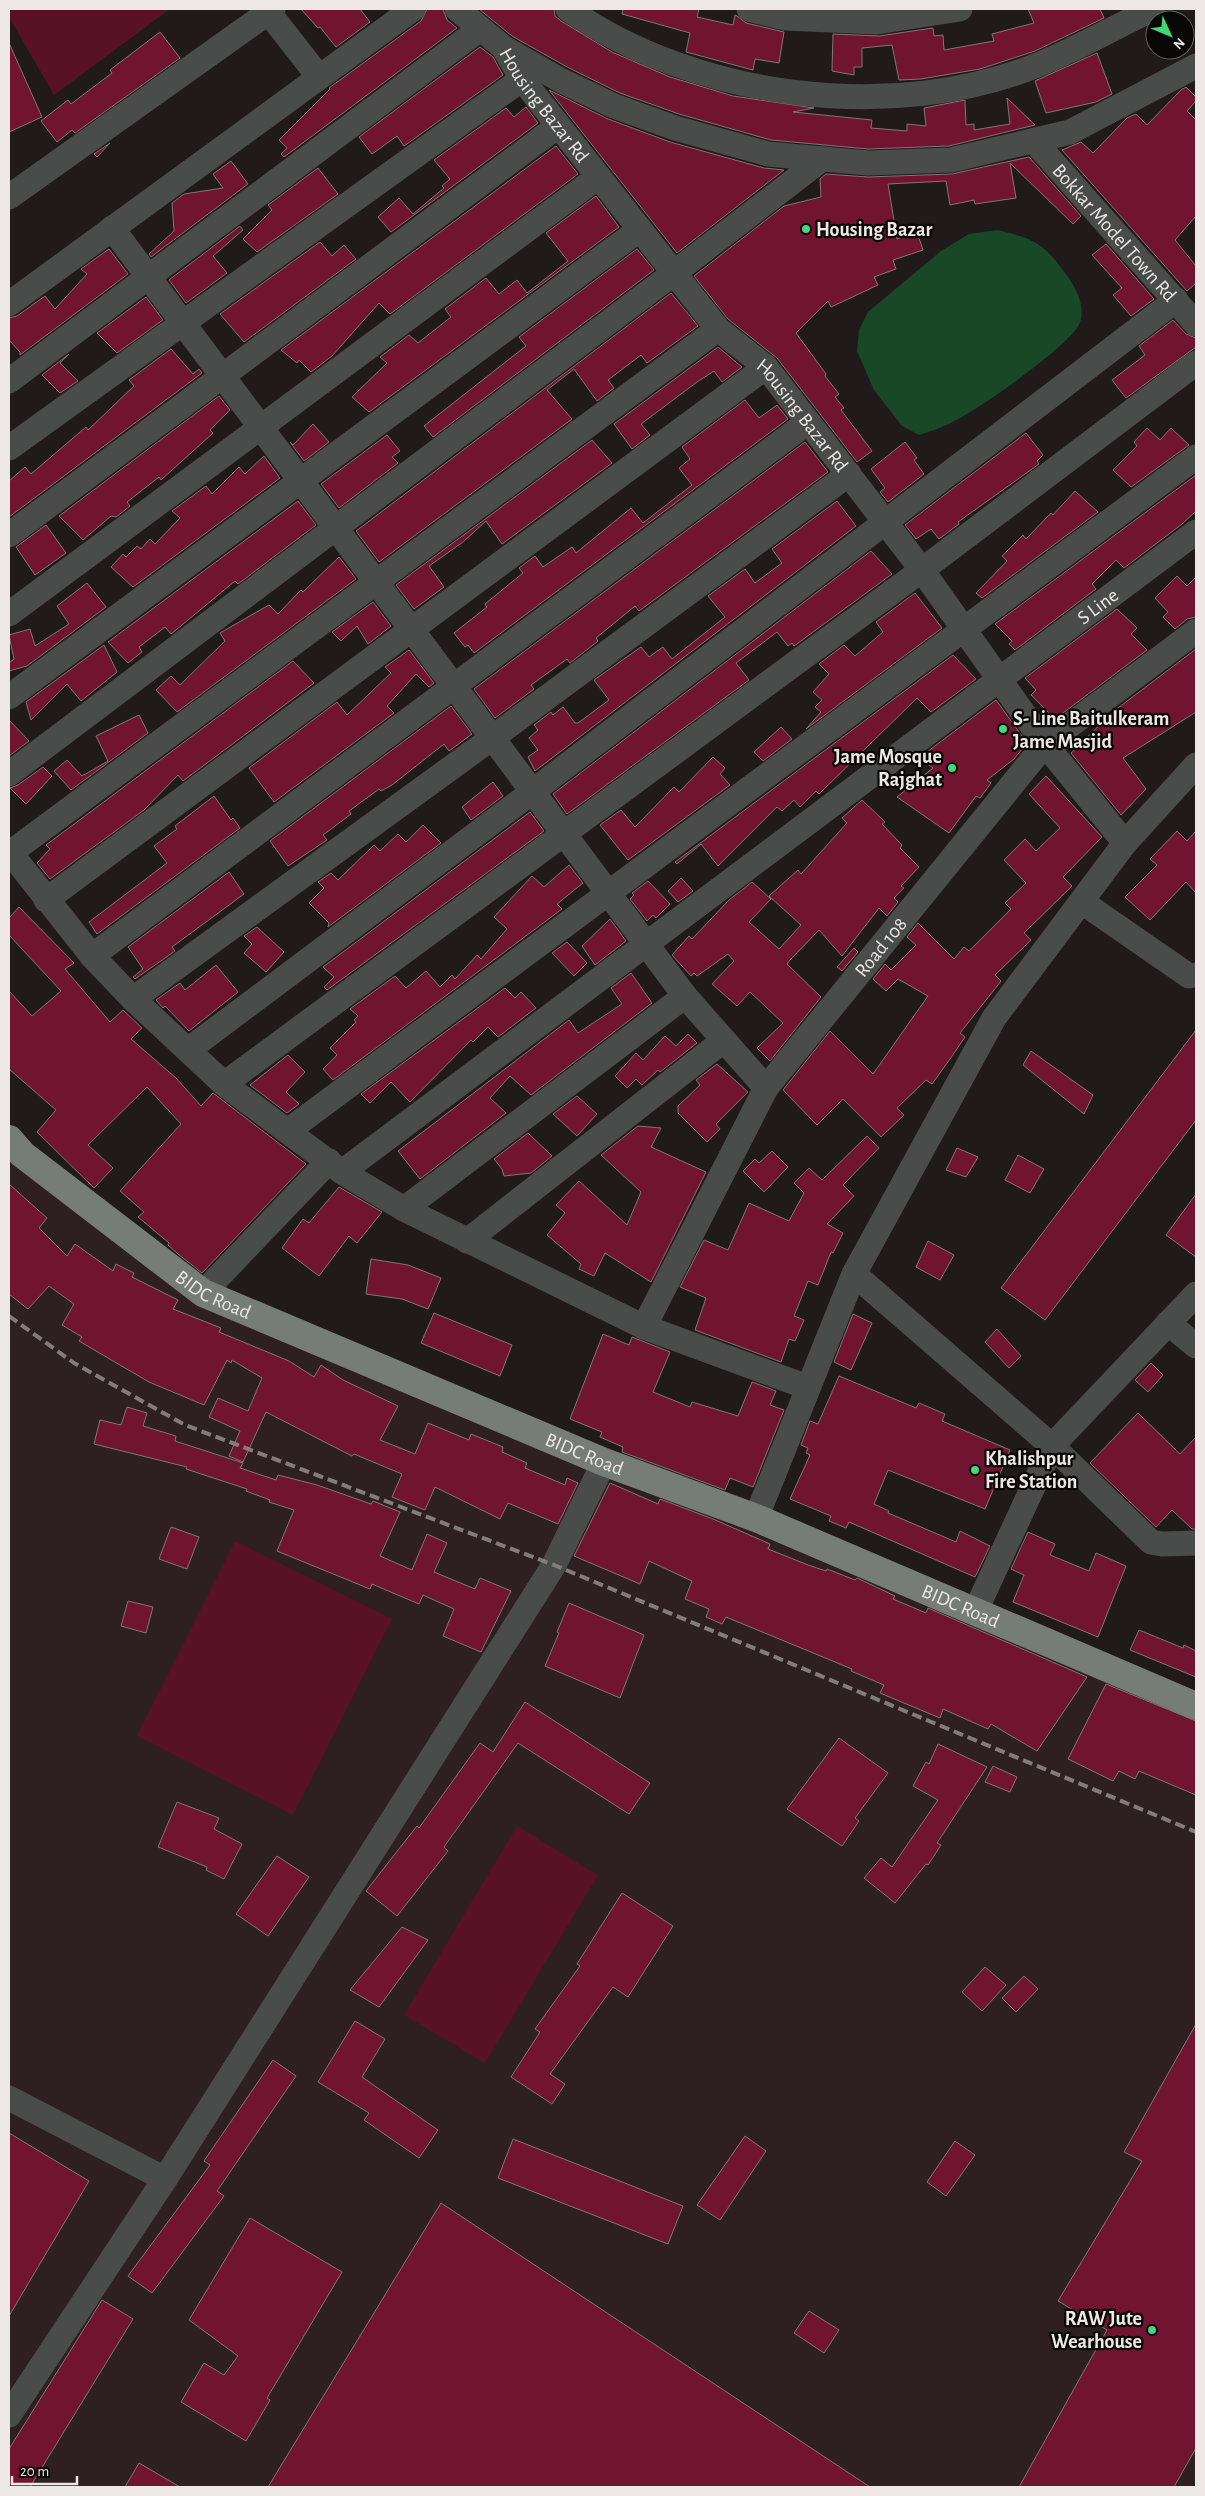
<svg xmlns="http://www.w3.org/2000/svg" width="1205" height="2496" font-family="'Alegreya Sans',sans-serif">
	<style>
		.built { fill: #2e2022 }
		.green { fill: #581127 }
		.water { fill: #184828 }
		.building { fill: #701432; stroke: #807677 }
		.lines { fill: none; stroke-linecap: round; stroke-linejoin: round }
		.minor { stroke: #494c4a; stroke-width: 25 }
		.major { stroke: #767d78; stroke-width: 28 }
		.rail { stroke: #837c7d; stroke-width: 4; stroke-dasharray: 10 5; stroke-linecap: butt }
		.poi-dot { fill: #44d77a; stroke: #090606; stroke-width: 2 }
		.labels { text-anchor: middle; stroke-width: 4.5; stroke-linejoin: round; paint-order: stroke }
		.street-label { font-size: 20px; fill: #ede7e8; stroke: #090606 }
		.poi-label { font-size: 20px; font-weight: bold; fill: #ede7e8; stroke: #090606; text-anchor: start }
	</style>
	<rect width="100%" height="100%" fill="#211a1b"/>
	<path class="built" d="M9,1138L203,1293L1196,1698V2487H9Z"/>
	<path class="green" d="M9,9H170L54,95L9,17Z
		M235,1541L392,1619L293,1815L137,1736Z
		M517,1826L598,1875L485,2063L404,2015Z"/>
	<path class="water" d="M997,230C1032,238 1044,243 1065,273C1075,286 1086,306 1080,322C1074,343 980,408 958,419C946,426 932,431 919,435L902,426L874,390L857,351L859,330L868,312L941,251L969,234Z"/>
	<path class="building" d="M301,9H360L370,22L336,47L320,27L318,28Z
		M427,9H443L447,20L457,28L284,157L281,154L287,148L279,140L330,89L329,88L421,21Z
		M479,9H554L555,16L561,21L612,52L670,77L733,96L814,108L793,112L872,120L871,128L907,131V124L926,126L924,108L965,100L966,125L974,124V130L1010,124L1007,98L1035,125L949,146L868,149L771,140L679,114L620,93L569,68L512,36Z
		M623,9H699L697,17L733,25L735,15L737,16L746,23L784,32L779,63L755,59L753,70L686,52L690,33L622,14Z
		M1028,9H1100L1104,18L1035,51L980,69L921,79L899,80L892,45L862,48V67H854V75L832,71L833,34L879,36L933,28L934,36L943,35L944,50L994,41L992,34L1034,23Z
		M160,32L180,58L75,133L72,130L57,142L41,121L68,100L71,104L112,73L110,70Z
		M9,43L42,117L9,132Z
		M480,47L493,57L503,75L404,146L397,136L372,154L359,137Z
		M1097,53L1112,94L1096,102L1046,113L1035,81Z
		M1186,87L1196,97V101L1187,111L1196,120V216L1175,240L1196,266V283L1187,291L1062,150L1081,142L1093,153L1127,118L1136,114L1147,125L1181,90Z
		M549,90L608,119L670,142L764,168L784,170L677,253Z
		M526,107L538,123L391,232L378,217L399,198L413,214L444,188L442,186L450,179L434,160L506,108L514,117Z
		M110,143L97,157L94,154Z
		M556,146L578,174L390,314L379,303L332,356L311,372L299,360L297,363L281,350Z
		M1029,157L1081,216L1073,224L1010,163L1016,198L975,204L974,200L950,205L946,181L888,184L897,239L917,232L923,250L893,260L896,269L874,277L878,285L831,307L828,301L796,333L826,374L825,376L839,394L835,397L844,408L841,410L872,451L857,462L777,358L728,319L694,276L784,206L821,197L820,179L826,174L868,177L952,174Z
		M231,161L248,184L151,257L149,254L174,231L172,203L184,194L223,188L213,174Z
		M318,168L338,194L257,252L243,239L272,210L268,205Z
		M596,196L619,227L369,412L352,397L387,363L380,357L409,335L418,343L451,317L445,309L486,278L499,294L517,280L527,293L568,261L546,233Z
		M240,226L243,230L213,256L227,273L186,303L169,280Z
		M320,242L332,256L344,245L356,259L244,342L220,314Z
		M1106,244L1154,299L1131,316L1113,295L1122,288L1092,255Z
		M109,249L128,274L20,355V352L9,340V318L17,316L45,296L55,309L87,274L81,269Z
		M637,249L654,270L433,437L424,426L526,346L519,337Z
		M671,293L698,326L647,363L641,355L608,380L614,388L597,401L574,369L547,390L572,419L379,562L356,531Z
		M146,297L163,320L117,353L97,333Z
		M1173,320L1186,334L1196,338V347L1126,398L1112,380L1145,355L1139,346Z
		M718,347L742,367L722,382L714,371L697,382L641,424L650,435L632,449L614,424Z
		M171,349L193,374L199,369L202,373L9,517V481L25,467L31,474L86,427L88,430L134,386L129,380Z
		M69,354L60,363L78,381L60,393L42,375Z
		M219,396L230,410L210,430L213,433L161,480L159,477L127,502L130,506L116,517L111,516L83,540L59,516Z
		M745,400L759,418L777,405L788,419L474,653L468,645L465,647L454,633L487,607L485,604L523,573L519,568L535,556L543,567L572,547L576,553L631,508L643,523L692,485L679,468L690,459L682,447Z
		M313,424L329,442L304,461L290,442L293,445Z
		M1147,428L1160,440L1171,428L1189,445L1131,487L1113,470L1137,446L1134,442Z
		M1026,433L1043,455L1037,461L1039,464L958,522L959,524L939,539L931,529L916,539L905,525Z
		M387,435L400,451L392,457L398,463L339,508L321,484Z
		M592,440L612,463L502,544L486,521L463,542L429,566L444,587L414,609L396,585Z
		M805,442L828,472L639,611L635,606L596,638L598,641L570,663L567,659L531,685L534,689L495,718L474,689Z
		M905,442L917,458L914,460L924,474L888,502L880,492L885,488L871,469Z
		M264,456L280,478L133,587L111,567L123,554L126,557L137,546L141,549L150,539L155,544L180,518L172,511L206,486L212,494L239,467L245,474Z
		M1196,475V511L1182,524L1124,568L1116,560L1092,584L1096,589L1015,650L1009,644L1012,641L995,624Z
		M1075,491L1098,512L982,598L976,593L1007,561L1002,556L1023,535L1026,539L1051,513L1053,515Z
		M298,501L316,525L238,584L235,581L171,634L165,627L139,647L142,652L128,663L108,642Z
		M837,501L856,526L535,771L528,757L538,750L529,738L538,730L534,725L551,712L553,715L563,707L575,723H578L609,700L594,680L641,647L649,657L663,647L672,659L725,617L708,596L745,569L755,583L782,563L772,549Z
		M46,525L66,553L35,575L16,547Z
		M871,551L892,574L794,646L792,643L788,646L777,632L736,663L749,680L567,814L553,794Z
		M339,557L356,579L177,712L156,690L171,676L180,685L225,641L220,633L269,605L278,614L301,590L303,592Z
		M1177,576L1187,586L1196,577V617L1187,619L1175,629L1163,617L1168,612L1155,598Z
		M87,583L106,607L27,666L9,671V663L14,659L9,635L30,629L35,646L69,624L57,606Z
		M915,593L942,628L806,729L821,712L815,707L822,700L813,692L829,674L819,664L844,645L855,656L883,632L876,622Z
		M373,602L391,626L368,644L357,626L341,641L332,632Z
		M1117,609L1137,628L1131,634L1147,650L1055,719L1031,695L1036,690L1025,678Z
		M104,645L117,672L81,701L67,684L31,720L26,702Z
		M1196,649V712L1123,758L1146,789L1121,815L1071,753L1114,711Z
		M409,650L434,683L429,687L416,674L387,706L394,713L274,802L249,768L337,702L347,715L391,673L385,667Z
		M953,655L976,679L931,712L917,698L819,794L816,791L800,807L794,800L782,811L777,807L718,866L701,844L677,864L675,862Z
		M293,661L314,683L183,781L178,775L144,810L50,879L37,863L50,849L46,845Z
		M996,700L1027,743L1014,759L987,780L991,783L980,798L976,796L949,833L897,797L933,768L919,758Z
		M451,706L472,734L449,751L444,744L392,785L381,791L379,789L349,811L351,814L323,835L327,840L288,866L270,841Z
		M139,715L148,733L71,790L54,771L67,760L82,776L108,761L96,736Z
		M9,720L29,741L9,756Z
		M781,727L792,739L763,761L754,752Z
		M713,757L725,768L720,774L730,785L628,860L600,825L621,810L635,827L674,787L679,792Z
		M43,767L52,776L26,804L10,788L18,785Z
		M1046,776L1102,837L1063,877L1072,886L1024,933L1031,940L995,975L1001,981L960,1033L965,1037L950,1059L932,1084L926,1080L897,1108L904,1115L881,1137L843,1099L817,1125L783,1090L830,1031L873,1074L928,996L898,979L886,991L873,979L885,964L891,970L916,945L907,937L918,923L954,959L964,947L969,951L1011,909L1005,903L1026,883L1004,860L1025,839L1036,851L1060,828L1029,794Z
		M493,782L503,796L471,820L462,807Z
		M214,796L231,820L233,818L240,828L97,934L89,922L167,863L154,846L177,829L175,826Z
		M862,800L885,822L882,824L902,845L900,848L919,867L901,886L904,888L894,898L898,902L887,916L879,908L842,956L819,930L790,960L787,964L821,997L770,1061L757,1048L783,1023L750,992L737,1006L712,984L734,961L728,954L697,976L694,973L691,976L672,955L689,936L692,939L729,900L752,882L771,899L749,922L779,949L801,925L769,896L798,870L801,874L847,823L842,818Z
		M530,812L544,831L327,990L324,987L334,977L323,967Z
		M423,825L441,843L328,927L329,923L309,903L324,888L318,882L331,873L338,880L374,845L380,851L398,834L406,842Z
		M1177,831L1187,841L1196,831V893L1186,882L1150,920L1125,897L1157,865L1150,859Z
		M569,865L583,883L557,904L562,909L333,1080L323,1069L337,1055L330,1048L356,1022L354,1020L358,1016L350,1009L395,976L406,988L426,971L440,987L452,975L455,979L477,955L481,959L507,929L494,917L532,876L544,887Z
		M229,872L244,894L172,947L175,951L135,979L133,977L143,969L128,947Z
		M681,878L693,891L678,902L668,891Z
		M648,881L670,904L656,918L653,915L647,921L630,899L634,895L632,893Z
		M19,907L74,963L65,969L110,1022L123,1010L142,1028L131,1039L176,1078L201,1106L213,1093L306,1164L202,1273L178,1254L168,1245L169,1243L138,1217L144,1212L120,1191L181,1124L147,1087L88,1145L113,1168L94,1188L37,1132L56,1110L9,1069V991L32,1016L61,991L9,935V918Z
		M610,919L626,941L595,965L582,946Z
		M257,927L284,952L266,972L244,953L252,944L244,936Z
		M567,942L587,963L574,976L552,953Z
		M854,948L858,952L842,971L837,967Z
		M216,965L238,992L189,1031L165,1006L163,1008L156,1000L180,983L185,990Z
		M631,973L652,1003L531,1095L510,1076L490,1098L506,1113L420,1179L398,1151L569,1020L578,1033L622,1004L611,988Z
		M505,988L515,998L521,992L536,1008L498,1037L488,1027L473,1042L471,1040L410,1102L391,1082L370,1103L361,1094Z
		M1196,1030V1120L1045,1320L1001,1288Z
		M688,1034L697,1043L660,1072L658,1070L642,1085L636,1079L627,1088L615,1076L636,1053L643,1060L665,1036L676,1046Z
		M1031,1051L1093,1095L1084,1114L1023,1065Z
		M288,1055L305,1072L286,1092L299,1104L287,1113L250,1085Z
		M717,1064L748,1092L716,1124L720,1129L707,1142L678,1113V1106L700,1085L696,1080Z
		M577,1096L597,1114L577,1136L553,1114Z
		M638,1126L661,1128L651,1147L706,1172L651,1282L605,1253L594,1276L579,1269L581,1264L547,1235L565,1213L556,1205L579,1181L627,1225L641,1192L601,1155Z
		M528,1133L552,1156L531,1173L504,1176L502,1169L494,1159Z
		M867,1136L879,1148L843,1185L854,1196L827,1224L843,1233L833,1253L831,1252L818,1285L808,1281L794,1316L804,1320L795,1341L789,1339L781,1362L695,1330L706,1298L680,1287L704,1240L728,1250L749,1203L789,1221L804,1193L794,1183L809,1168L822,1180Z
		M957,1148L978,1157L966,1177L946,1170Z
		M772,1151L788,1167L764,1192L743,1171L755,1159L759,1163Z
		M1018,1155L1044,1169L1030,1193L1005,1180Z
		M9,1184L47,1218L39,1228L67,1256L75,1244L113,1271L116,1264L134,1273L132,1277L178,1300L173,1309L221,1328L219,1332L289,1361L314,1377L321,1365L343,1380L398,1406L380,1440L415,1454L428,1423L469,1440L471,1434L503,1447L502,1452L527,1463L525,1468L565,1485L567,1478L578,1483L558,1524L508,1503L500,1519L435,1487L425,1510L392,1497L402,1474L354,1454L352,1456L266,1412L243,1462L229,1456L240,1431L209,1417L218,1398L248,1411L262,1378L232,1360L231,1363L227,1360L204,1405L149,1382L79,1341L82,1337L62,1325L74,1304L49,1286L28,1309L9,1294Z
		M339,1187L382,1212L357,1243L349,1236L319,1276L282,1248L303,1219L309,1223Z
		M1196,1194V1257L1166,1235Z
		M928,1241L954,1255L940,1280L916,1267Z
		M371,1259L408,1265L441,1278L428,1309L402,1299L366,1294Z
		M434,1313L512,1345L500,1376L421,1343Z
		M853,1314L872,1323L851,1370L834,1362Z
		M997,1329L1021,1356L1009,1368L985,1342Z
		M603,1334L629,1345L632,1337L670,1352L653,1392L690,1407L692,1402L738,1416L752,1382L776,1391L770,1405L784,1410L753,1487L730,1478L725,1490L622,1452L623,1447L600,1437L602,1432L570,1419Z
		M1151,1363L1163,1375L1148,1392L1135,1380Z
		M839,1376L916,1408L919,1403L945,1414L942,1421L1010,1450L985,1509L888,1470L874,1504L889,1511L888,1513L956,1542L960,1531L990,1546L975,1577L849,1522L846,1528L829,1521L831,1516L790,1499L810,1455L806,1453L808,1448L801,1445L810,1421L818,1424Z
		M127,1407L147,1413L143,1426L176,1436L175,1441L243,1463L240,1468L276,1480L278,1475L317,1485L371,1504L373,1501L400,1512L380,1556L412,1570L427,1534L447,1543L434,1572L475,1589L480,1578L511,1591L481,1652L443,1636L454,1609L423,1595L419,1604L372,1584L370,1589L277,1551L294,1510L269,1502L270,1500L246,1491L247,1489L186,1469L187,1467L94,1444L100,1420L121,1425Z
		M1138,1413L1180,1454L1196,1437V1529H1192L1172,1510L1156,1527L1090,1463Z
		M610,1483L658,1504L660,1499L713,1519L770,1544L768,1549L808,1565L826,1571L827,1569L855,1580L857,1578L895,1596L893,1599L926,1613L928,1608L1087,1677L1037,1751L991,1724L988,1729L943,1709L940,1718L880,1693L884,1685L851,1671L852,1669L726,1617L722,1624L706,1617L709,1609L685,1599L692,1581L649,1561L640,1584L574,1556Z
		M171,1527L199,1537L187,1569L159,1559Z
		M1028,1532L1055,1544L1050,1555L1089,1571L1096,1553L1126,1566L1098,1637L1013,1602L1024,1575L1011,1569Z
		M128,1601L153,1607L146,1633L121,1626Z
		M569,1603L644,1635L620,1698L545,1666L559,1633L557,1632Z
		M1139,1630L1183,1648L1184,1645L1196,1651V1677L1130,1650Z
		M1106,1684L1196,1721V1795L1139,1771L1135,1779L1119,1771L1113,1781L1068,1759Z
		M525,1702L650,1783L629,1814L518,1743L444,1847L448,1851L397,1916L366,1891L417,1826L419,1828L480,1743L493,1752Z
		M839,1738L888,1773L855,1818L859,1821L842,1846L787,1809Z
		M938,1744L987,1767L937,1843L941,1845L928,1865L926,1864L895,1903L864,1878L881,1858L892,1867L938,1800L913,1786L926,1762L929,1764Z
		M993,1766L1017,1777L1010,1792L985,1782Z
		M177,1802L219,1818L214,1829L242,1844L224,1879L206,1870L207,1867L158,1847Z
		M277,1856L309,1877L268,1936L236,1914Z
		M622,1893L673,1926L628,1997L613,1987L550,2074L565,2084L552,2104L511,2077L540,2032L535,2029L580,1966L577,1964Z
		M402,1927L428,1940L379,2007L350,1990Z
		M985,1967L1006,1985L982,2011L962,1992Z
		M1024,1976L1038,1989L1016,2012L1002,1998Z
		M355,2021L385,2039L362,2077L438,2130L419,2158L364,2120L369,2113L318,2082Z
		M1196,2024V2448L1174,2487H1019L1107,2330L1058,2301L1142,2161L1124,2152Z
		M273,2060L296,2076L217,2191L224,2196L152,2293L128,2276L210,2165L204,2161Z
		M9,2133L89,2181L9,2316Z
		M745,2136L766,2151L720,2220L697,2205Z
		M513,2139L683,2206L668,2244L498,2178Z
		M955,2141L975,2155L946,2196L927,2182Z
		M441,2203L870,2487H268Z
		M250,2218L342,2272L267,2398L270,2400L246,2441L181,2402L204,2363L224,2375L238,2356L189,2320Z
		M102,2300L133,2319L30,2487H9V2449Z
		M809,2311L839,2330L824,2353L794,2333Z
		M139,2463L180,2487H125Z"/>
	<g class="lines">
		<g class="minor">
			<path d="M266,9L319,77"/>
			<path id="s1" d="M457,9L504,48L522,79L718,329L766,367L922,570L1045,744L1125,843"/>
			<path d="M568,9C696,99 895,124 1040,64C1079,48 1115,27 1153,9"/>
			<path d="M749,9L785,18L877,22L960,9"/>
			<path d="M504,48L562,81L614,106L675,128L768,154L868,163L951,160L1070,132L1196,66"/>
			<path id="s2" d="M1034,141L1196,324"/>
			<path d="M9,197L273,9"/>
			<path d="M112,228L685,996L766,1088"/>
			<path d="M9,304L413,9"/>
			<path d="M9,381L480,29"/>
			<path d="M9,448L522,79"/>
			<path d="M9,535L558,126"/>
			<path d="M9,614L598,177"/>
			<path d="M9,697L639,230"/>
			<path d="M9,774L674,273L822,159"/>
			<path d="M9,851L92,956L133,999L224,1084L342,1172L404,1209L644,1327L807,1387"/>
			<path d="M10,853L718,329"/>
			<path d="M46,900L766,367"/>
			<path d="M1082,902L1189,976L1196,975"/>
			<path d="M92,956L808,422"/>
			<path d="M133,999L492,738L849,474"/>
			<path d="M188,1050L532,792L1176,300"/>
			<path d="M224,1084L922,570L1196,363"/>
			<path d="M289,1130L1196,457"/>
			<path id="s3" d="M342,1172L1196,532"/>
			<path d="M404,1209L685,996"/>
			<path d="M467,1241L723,1041"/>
			<path d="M854,1274L1052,1446L1151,1542L1162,1544L1196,1543"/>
			<path d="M203,1293L329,1161"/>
			<path d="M1168,1323L1196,1346"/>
			<path id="s4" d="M644,1327L766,1088L1045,744L1196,631"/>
			<path d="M756,1518L854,1274L994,1018L1125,843L1196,765"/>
			<path d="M975,1612L1052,1446L1196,1294"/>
			<path d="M9,2098L165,2179"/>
			<path d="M9,2415L165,2179L554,1565L604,1462"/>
		</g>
		<path class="major" id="s5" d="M9,1139L22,1154L203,1293L604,1462L756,1518L1196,1706"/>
		<path class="rail" d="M9,1316L74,1363L185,1425L554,1565L1196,1832"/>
	</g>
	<g class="poi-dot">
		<circle cx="806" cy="229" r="5"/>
		<circle cx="1003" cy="729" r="5"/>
		<circle cx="952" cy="768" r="5"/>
		<circle cx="975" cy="1470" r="5"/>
		<circle cx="1152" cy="2330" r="5"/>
	</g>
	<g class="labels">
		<g class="street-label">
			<text dy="7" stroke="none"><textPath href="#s1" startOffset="131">Housing Bazar Rd</textPath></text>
			<text dy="7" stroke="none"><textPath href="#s2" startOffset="122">Bokkar Model Town Rd</textPath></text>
			<text dy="7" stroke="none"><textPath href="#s1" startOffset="536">Housing Bazar Rd</textPath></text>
			<text dy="7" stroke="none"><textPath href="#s3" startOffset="944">S Line</textPath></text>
			<text dy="7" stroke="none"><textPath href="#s4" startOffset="450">Road 108</textPath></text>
			<text dy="7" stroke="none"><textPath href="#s5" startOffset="258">BIDC Road</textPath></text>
			<text dy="7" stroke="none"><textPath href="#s5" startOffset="662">BIDC Road</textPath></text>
			<text dy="7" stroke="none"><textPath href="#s5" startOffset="1068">BIDC Road</textPath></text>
		</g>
		<g class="poi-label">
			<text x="816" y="236">Housing Bazar</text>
			<text x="1013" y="725">S- Line Baitulkeram<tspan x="1013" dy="23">Jame Masjid</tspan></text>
			<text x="942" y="763" text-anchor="end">Jame Mosque<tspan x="942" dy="23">Rajghat</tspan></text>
			<text x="985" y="1465">Khalishpur<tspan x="985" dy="23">Fire Station</tspan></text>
			<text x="1142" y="2325" text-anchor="end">RAW Jute<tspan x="1142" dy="23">Wearhouse</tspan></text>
		</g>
	</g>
	<rect width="1205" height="2496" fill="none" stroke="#ede7e8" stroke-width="20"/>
	<g transform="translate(1170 35) rotate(134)"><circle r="24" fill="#090606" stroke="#646060"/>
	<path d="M0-4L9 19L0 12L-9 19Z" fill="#44d77a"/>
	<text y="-8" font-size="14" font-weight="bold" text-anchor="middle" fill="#ede7e8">N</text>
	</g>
	<path d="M12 2476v8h65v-8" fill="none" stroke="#ede7e8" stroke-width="2.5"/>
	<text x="20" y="2476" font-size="15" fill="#ede7e8" stroke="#090606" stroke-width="4" paint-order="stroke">20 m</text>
</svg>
